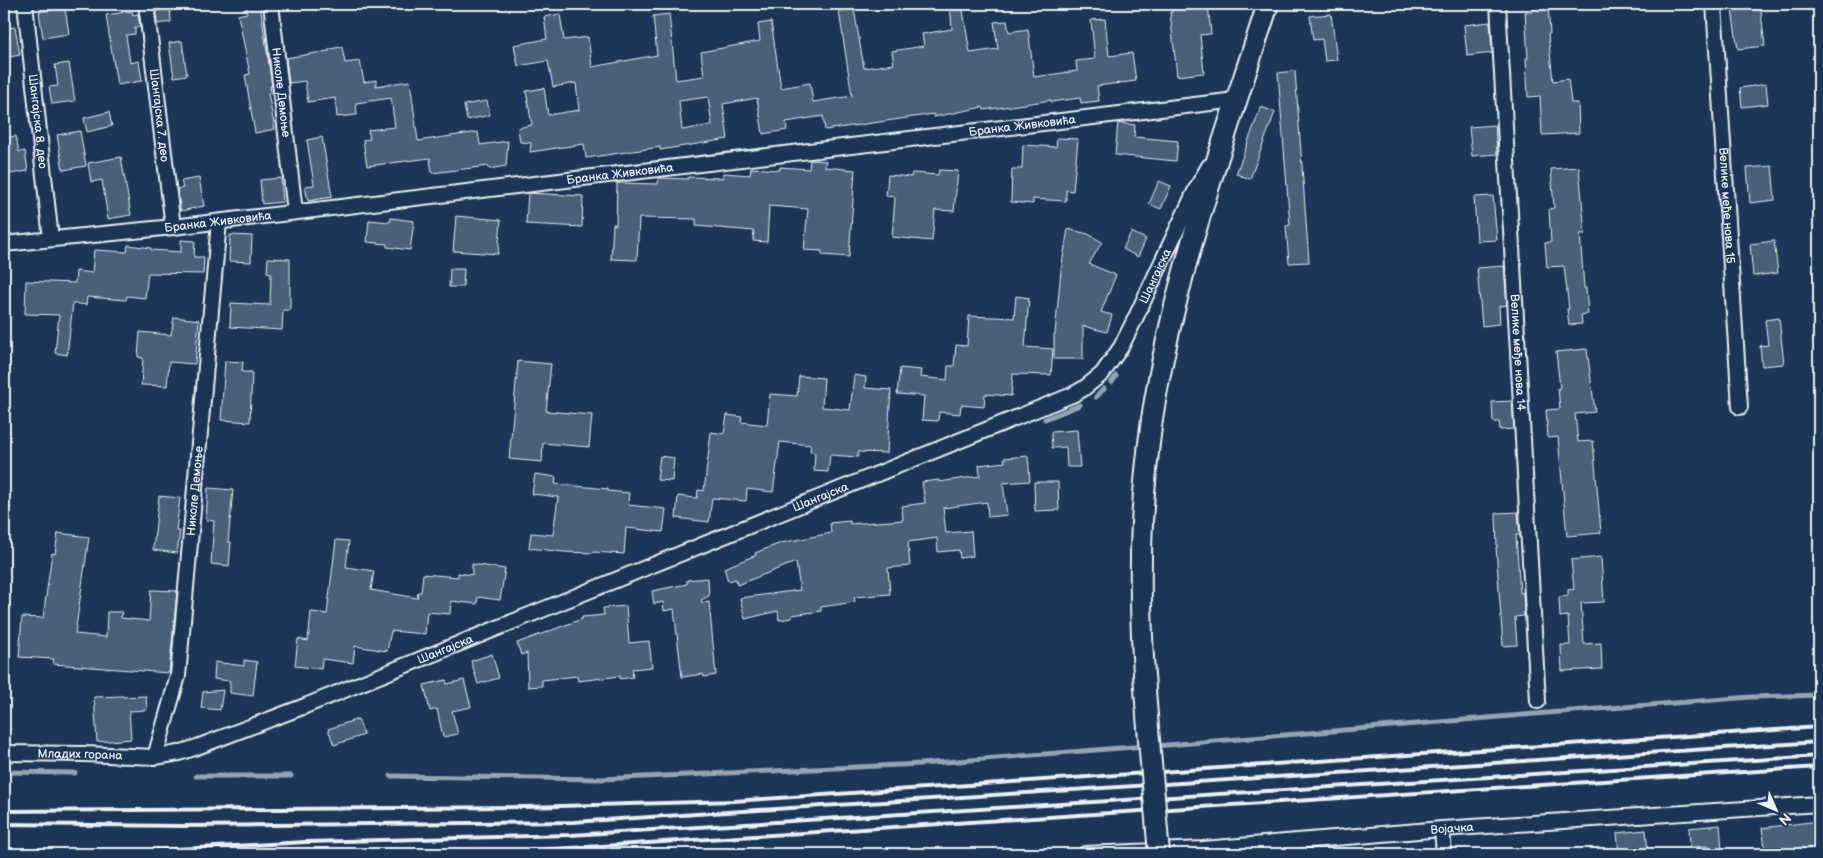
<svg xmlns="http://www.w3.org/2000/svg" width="1823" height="858" font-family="'Balsamiq Sans',sans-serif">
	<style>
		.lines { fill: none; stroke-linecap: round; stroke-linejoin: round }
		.stream { stroke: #95a4b5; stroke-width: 5 }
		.building { fill: #495e7a; stroke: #e8f1f8; fill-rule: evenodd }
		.street-casing { stroke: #e8f1f8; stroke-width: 18 }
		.secondary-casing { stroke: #e8f1f8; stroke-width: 24 }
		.street { stroke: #1d3557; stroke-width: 14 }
		.secondary { stroke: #1d3557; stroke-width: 20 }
		.rail { stroke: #e8f1f8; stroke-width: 4 }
		.secondary-bridge-casing { stroke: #e8f1f8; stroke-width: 24; stroke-linecap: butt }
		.secondary-bridge { stroke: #1d3557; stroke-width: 20 }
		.labels { text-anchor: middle; stroke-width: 5; stroke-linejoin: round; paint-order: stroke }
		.street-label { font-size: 12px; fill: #e8f1f8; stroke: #1d3557 }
	</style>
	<rect width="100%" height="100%" fill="#1d3557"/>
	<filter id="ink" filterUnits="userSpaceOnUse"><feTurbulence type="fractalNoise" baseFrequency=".02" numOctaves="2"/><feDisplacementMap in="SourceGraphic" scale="10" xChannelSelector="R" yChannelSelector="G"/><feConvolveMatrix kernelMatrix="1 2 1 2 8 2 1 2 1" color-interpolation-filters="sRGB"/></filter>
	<g filter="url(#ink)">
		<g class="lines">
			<path class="stream" d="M1112,382L1116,376
				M1096,397L1104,389
				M1045,419L1080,405
				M1155,746L1547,713L1751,697L1819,695
				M4,772L75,773
				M196,776H291
				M391,776L601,779L920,764L1146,746"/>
		</g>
		<path class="building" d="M246,4H260L272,86H270L271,93H268L275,129L255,133L245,75L250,74L238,15L247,13Z
			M950,4H962L970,53L998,49L994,22L1007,21L1009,32L1028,29L1034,77L1077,71L1076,61L1095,59L1091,20L1105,19L1109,56L1132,53L1136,81L1097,86L1099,101L1081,103L1080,98L1051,102V100L984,110L983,107L934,117V114L825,130L823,116L786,122L787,130L763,134L757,98L723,104L728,139L660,150V147L586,158L584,144L530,152L531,143L520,142L518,128L532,125L526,91L544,88L548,115L579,110L576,83L553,87L548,61L518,66L514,45L547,39L544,17L560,14L564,40L588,37L592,67L657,55L653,16L669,14L676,80L704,76L701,52L760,41L758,24L771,22L781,88L810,83L813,102L852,96L839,11L854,9L864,68L894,64L892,51L924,46L922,34L952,29ZM708,97L712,125L682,130L679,101Z
			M1171,4H1208L1211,34L1200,35L1204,73L1177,76L1170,12H1172Z
			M1548,4L1550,34H1548L1553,81L1568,79L1571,103H1578L1579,133L1542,135L1540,96L1528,97L1526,58H1528L1525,12H1532L1531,5Z
			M1731,4H1760L1765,46L1738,49Z
			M65,8L69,34L43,38L39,12Z
			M170,9L171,22L157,24L156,11Z
			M132,11L133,15L138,14L140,27L135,28V34L126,35L130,63L139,61L142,81L117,85L106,15Z
			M1331,14L1337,60L1325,61L1322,39L1313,40L1310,16Z
			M1490,22L1492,53L1467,56L1464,25Z
			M15,27L20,55L4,58V29Z
			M182,41L187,75L174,77L169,43Z
			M342,47L345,63L360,61L364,82L376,80V86L410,81L418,141L478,132L480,145L508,141L506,166L489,169L488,166L432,173L430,158L367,166L363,140L370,139L368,130L395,127L391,98L356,103L357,115L337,117L335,98L308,102L305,81L289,83L286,58L329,51V49Z
			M69,63L75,101L52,104L49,87L58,86L55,65Z
			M1295,71L1309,262L1289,263L1286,226L1290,225L1278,73Z
			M1766,84L1768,104L1742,107L1740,88Z
			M487,101L490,115L467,120L464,105Z
			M1261,107L1275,112L1250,179L1236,174Z
			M109,112L112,126L87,132L84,118Z
			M1118,123L1135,125L1134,137L1178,141L1176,161L1115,155Z
			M1495,125L1497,154L1472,156L1469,127Z
			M80,131L86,166L63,170L57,135Z
			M16,136L19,152L25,151L28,171L4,175V138Z
			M322,137L332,197L308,201L305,186L314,185L307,140Z
			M1057,138L1078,139L1073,191L1066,190V201L1033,199V204L1011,202L1012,169H1022L1023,145L1056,147Z
			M121,157L131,215L108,219L102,180L91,182L88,163Z
			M810,160L826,161L825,167L855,170L849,257L822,255V251L804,250L808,209L769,206L767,242L753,241L754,231L696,226V219L639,218L637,260L611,259L613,224L616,225L617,183L658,184L659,178L688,179V177L723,178V173L750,175L751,168L780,170V167L809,169Z
			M1772,166L1775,200L1750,203L1747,168Z
			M1579,167L1585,234H1580L1584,288H1586L1588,314L1581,315L1582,324L1569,325L1567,309H1569L1564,266L1547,267L1545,243L1551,242L1549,209L1554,208L1551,169Z
			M939,170L958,171L954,211L935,210L932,241L892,237L895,197L886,196L888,175L911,177L912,173L938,175Z
			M199,178L204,206L181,211L177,189L183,188L181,181Z
			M281,178L283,202L262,204L260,180Z
			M1159,181L1171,186L1161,209L1149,204Z
			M528,193L583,196L582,227L526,224Z
			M1493,196L1497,240L1477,241L1474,197Z
			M456,216L501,220L498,254L453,251Z
			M391,218L414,221L410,250L387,247V244L367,242L369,220L390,222Z
			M1068,229L1088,234L1102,242L1089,264L1116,275L1101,312L1112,315L1107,332L1083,326V359H1054V334H1055L1061,270Z
			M1131,232L1146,239L1138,257L1123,249Z
			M230,235L252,236L251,262L229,261Z
			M181,240L195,241L194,257H204L203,274L148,273L145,298L127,296L126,300L87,297L86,305L73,303L67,355L55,353L59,315L25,314L26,281L75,283L76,271L92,273L94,250L127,252L128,245L151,248V250L181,252Z
			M1774,241L1778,273L1753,276L1750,244Z
			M268,258L290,259V310H283L282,330L230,327L231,303L270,305L271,273L267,272Z
			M1504,266L1507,305L1499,306L1500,324L1482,326L1477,268Z
			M450,269H464L463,287H449Z
			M1016,296L1029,298L1025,347L1053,349L1051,375L1013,374L1011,396L985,394L984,407L961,405L960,414L939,412L938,421L922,420L924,396L897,394L900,368L921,370L920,377L947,380L948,366H954L956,345L967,346L969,316L1014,318Z
			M174,317L199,320L195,364L169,362L167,386L141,385L143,358L138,357L140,332L171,335Z
			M1779,318L1784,364L1762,366L1760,346L1768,345L1765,320Z
			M1587,349L1595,412L1575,414L1578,442L1593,441L1601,533L1567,536L1558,437L1548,438L1546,410L1560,409L1558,388H1560L1556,352Z
			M225,361L243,362L242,372H252L250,422L221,420Z
			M518,361L551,364L546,411L592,415L589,447L543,443L542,462L509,459Z
			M854,375L866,377L865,388L891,390L887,453L858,452V457L830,455L828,472L814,471L815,453L810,452L811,445L780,442L773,492L747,489L746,501L712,498L709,522L676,518L678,496L697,498L698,490L704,491L711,432L724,434L727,415L742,417L741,422L767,425L770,394L797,396L799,376L824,378L822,407L850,410Z
			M1512,401L1514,429L1500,430L1499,422H1493L1492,402Z
			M1077,430L1080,467H1067L1066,447L1052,448L1051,432Z
			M660,456L674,458L672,481L657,480Z
			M1028,456L1030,481L1003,483L1007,515L988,517L987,502L943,508L946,533L971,531L973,556L960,558L959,550L938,552L937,538L908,542L910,566L888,568L890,594L854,597L855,602L821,607V611L792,615V618L779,620L778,611L745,619L740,598L800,590L796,562L737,585L736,579L728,581L724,568L756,555L755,553L781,543L831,533L830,523L850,521V524L903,520L902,506L925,503L922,482L939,480V482L980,476L979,465L1005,462L1004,458Z
			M535,474L556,477L555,484L608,489V491L629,493L628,505L666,509L663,532L626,528L624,554L593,552V553L564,552L529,548L531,533L553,535L558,497L532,494Z
			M1034,482H1058L1059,510L1035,511Z
			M208,488L233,490L228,542H231L229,566L211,564L214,521L206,520Z
			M159,496L180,498L176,531H180L177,553L153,550Z
			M1518,512L1520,535H1516L1520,593H1523L1524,616L1515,617L1517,645L1503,646L1496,547H1497L1496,513Z
			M58,533L89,537L75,634L106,637L107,612H122L121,618L149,621L151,590L177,591L169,673L53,664L54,659L19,657L22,617L43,618L52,553L55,554Z
			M336,540L349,541L346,567L374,571L371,590L417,598L418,592H421L423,574L458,577V573L472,575V564L505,569L500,600L478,597L477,604L451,601L450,614L427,612L425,634L391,631L387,651L355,646L353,663L322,659L321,669L295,666L298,639L308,641L311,612L327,614Z
			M1601,557L1604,602L1581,603L1584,644L1601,643L1602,669L1562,671L1561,645H1570L1568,616L1560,617L1559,597L1568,596V590L1574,589L1571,560Z
			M708,578L709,596L701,600L702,603L709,602L716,675L704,677L703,674L682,677L674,609L664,611L663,602L654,604L652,591L687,584V580Z
			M626,606L629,643L649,641L652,667L632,669L633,677L620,679V676L578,681L577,676L542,680V686L528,687L527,653L521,655L517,643L582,619V617L604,615L603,608Z
			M492,654L499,678L478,684L471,661Z
			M244,660L257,662L253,696L230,693V681L214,679L215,662L244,666Z
			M446,680L447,684L464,680L471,707L452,711L458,734L443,737L437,709L430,711L424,685Z
			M223,690L220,710L201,708L203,692Z
			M123,696V697L146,696L147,710L129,711L131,739L97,742L94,697Z
			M358,719L364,735L334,745L328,729Z
			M1819,821V852L1797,854H1766L1762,828Z
			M1720,825L1722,851L1708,852L1707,846L1690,847L1689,828Z
			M1646,830L1648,854H1619L1617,833Z"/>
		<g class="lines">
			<g class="street-casing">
				<g id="street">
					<path id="s1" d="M25,4L51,239"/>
					<path id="s2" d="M146,4L173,227"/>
					<path id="s3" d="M271,4L295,212"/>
					<path id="s4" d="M1498,4L1538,701"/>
					<path id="s5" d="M1714,4L1740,407"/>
					<path id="s6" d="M4,244L173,227L1236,100"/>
					<path id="s7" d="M4,753L84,754L155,757L179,753L197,747L305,706L1072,395L1083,389L1102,374L1121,347L1134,321L1197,187L1209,166"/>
					<path id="s8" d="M155,757L178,676L219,222"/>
					<path d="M1442,829L1444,854"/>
					<path id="s9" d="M1085,854L1203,849L1442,829L1819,804"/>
				</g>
			</g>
			<g class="secondary-casing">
				<path id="secondary" d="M1152,419C1174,276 1224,141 1268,4"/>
			</g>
			<use href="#street" class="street"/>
			<use href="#secondary" class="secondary"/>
			<path class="rail" d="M4,811L526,807L734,801L1819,727
				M4,824L184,826L573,822L1819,742
				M88,854L306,842L571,835L1819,756
				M477,854L1819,767"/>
			<g class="secondary-bridge-casing">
				<path id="secondary-bridge" d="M1152,419C1146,465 1141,512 1141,559C1139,657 1151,756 1159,854"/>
			</g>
			<use href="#secondary-bridge" class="secondary-bridge"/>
		</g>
	</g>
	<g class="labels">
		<g class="street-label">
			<text dy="4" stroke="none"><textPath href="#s3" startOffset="89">Николе Демоње</textPath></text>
			<text dy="4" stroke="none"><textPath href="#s2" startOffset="112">Шангајска 7. део</textPath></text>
			<text dy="4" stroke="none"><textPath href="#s1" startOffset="118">Шангајска 8. део</textPath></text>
			<text dy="4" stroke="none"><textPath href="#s6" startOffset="1025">Бранка Живковића</textPath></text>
			<text dy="4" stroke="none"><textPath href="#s6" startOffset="620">Бранка Живковића</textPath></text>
			<text dy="4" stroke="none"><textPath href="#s5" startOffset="202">Велике међе нова 15</textPath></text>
			<text dy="4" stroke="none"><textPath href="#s6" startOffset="215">Бранка Живковића</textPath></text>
			<text dy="4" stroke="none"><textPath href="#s7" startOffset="1286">Шангајска</textPath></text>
			<text dy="4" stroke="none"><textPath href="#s4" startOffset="349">Велике међе нова 14</textPath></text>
			<text dy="4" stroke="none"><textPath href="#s8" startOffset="270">Николе Демоње</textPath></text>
			<text dy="4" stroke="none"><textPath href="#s7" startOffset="866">Шангајска</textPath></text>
			<text dy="4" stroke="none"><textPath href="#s7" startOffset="461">Шангајска</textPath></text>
			<text dy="4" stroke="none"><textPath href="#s7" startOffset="76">Младих горана</textPath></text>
			<text dy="4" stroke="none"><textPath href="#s9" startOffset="368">Војачка</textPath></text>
		</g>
	</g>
	<rect width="1823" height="858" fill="none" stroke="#1d3557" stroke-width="20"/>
	<rect x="10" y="10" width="1803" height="838" fill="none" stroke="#e8f1f8" stroke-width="2" filter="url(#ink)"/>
	<g transform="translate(1776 810) rotate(135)" stroke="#1d3557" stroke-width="4" paint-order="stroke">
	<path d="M0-4L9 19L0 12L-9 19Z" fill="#e8f1f8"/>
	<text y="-8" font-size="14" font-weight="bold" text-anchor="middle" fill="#e8f1f8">N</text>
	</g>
</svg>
